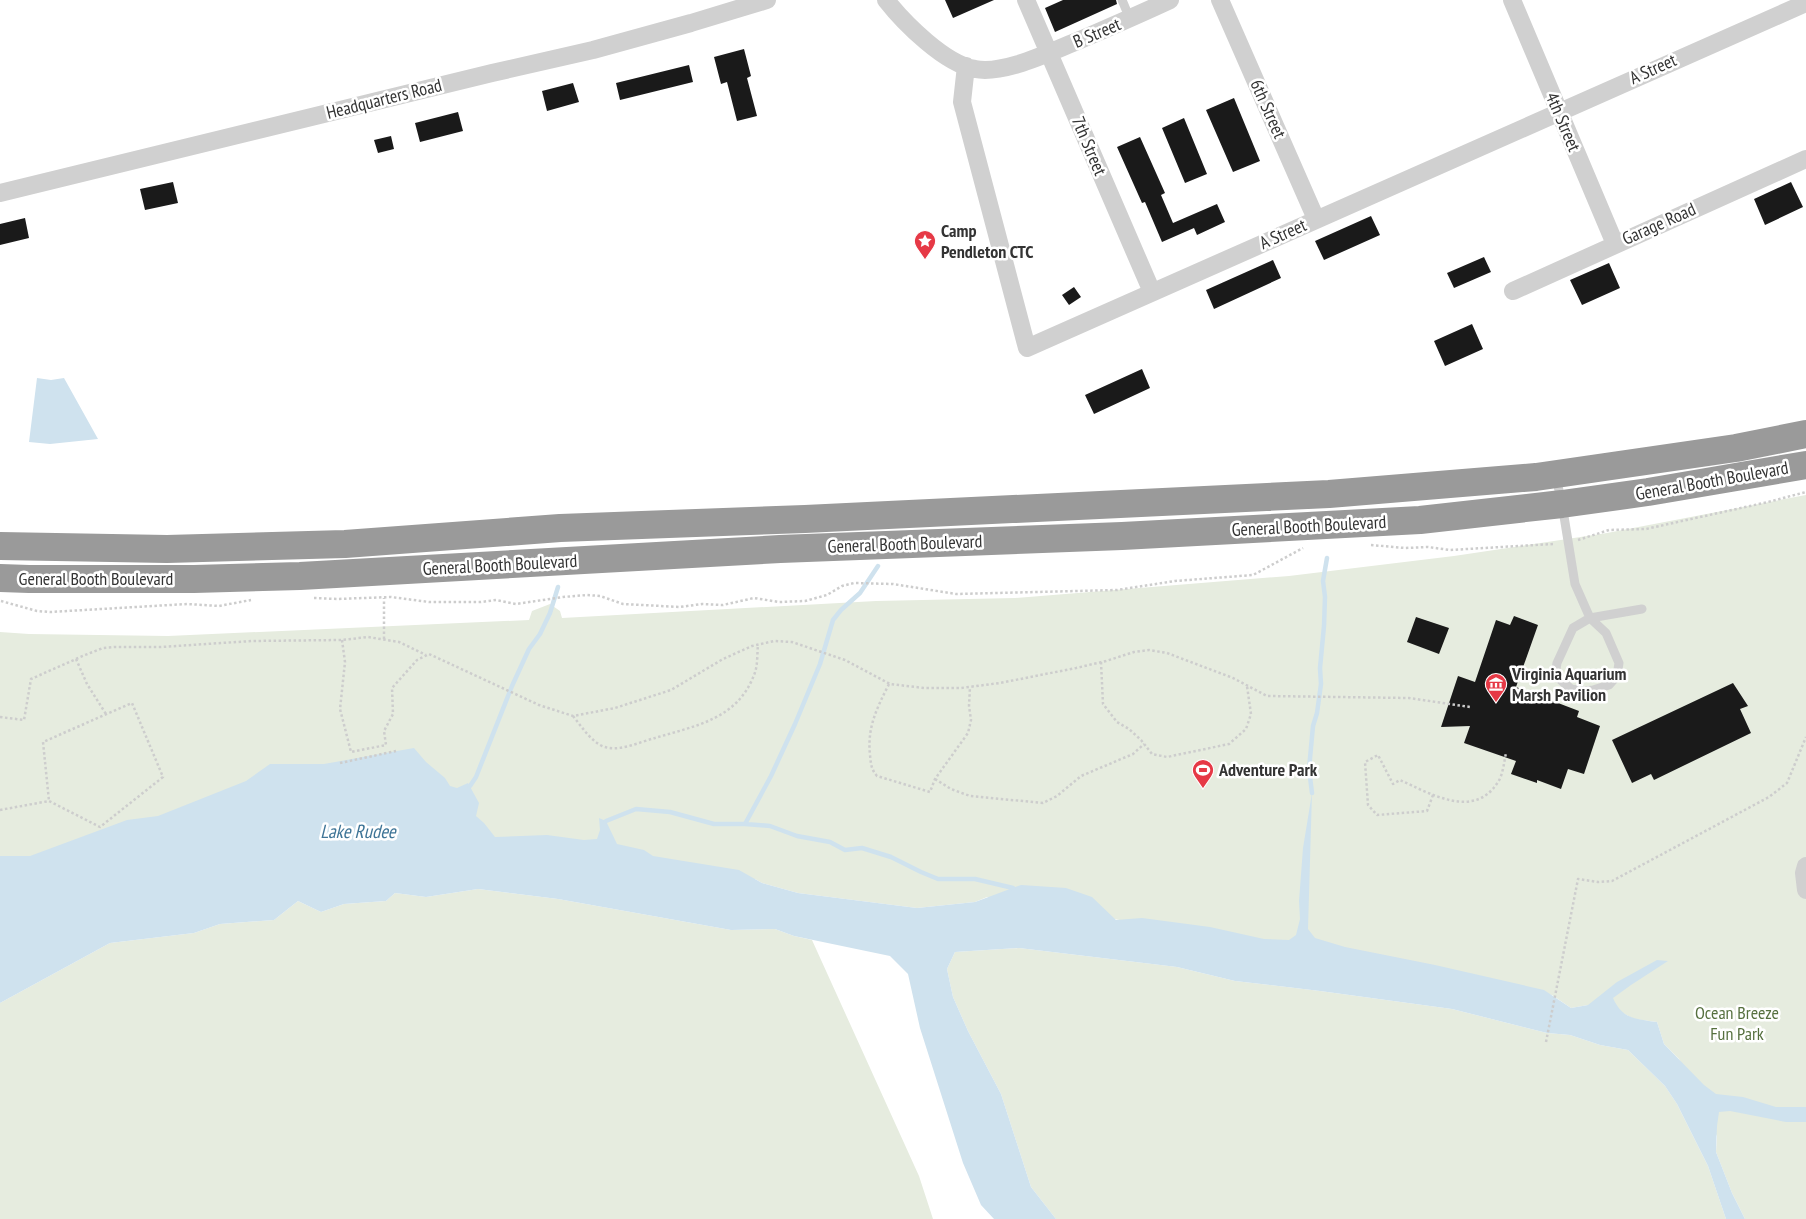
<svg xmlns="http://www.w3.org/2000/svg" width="1806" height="1219" font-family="'PT Sans Narrow',sans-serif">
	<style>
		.green { fill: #e6ecdf }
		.water { fill: #cfe2ee }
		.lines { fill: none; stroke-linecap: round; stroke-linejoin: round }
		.stream { stroke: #cfe2ee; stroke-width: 4.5 }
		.building { fill: #1a1a1a }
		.path { stroke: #cdcdcd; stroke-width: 2.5; stroke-dasharray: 2.5 2.5; stroke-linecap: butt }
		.lane { stroke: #d0d0d0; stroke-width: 9 }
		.street { stroke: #d0d0d0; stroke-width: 18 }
		.highway { stroke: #9a9a9a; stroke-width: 28 }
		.labels { text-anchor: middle; stroke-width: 5; stroke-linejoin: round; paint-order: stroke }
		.street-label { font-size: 18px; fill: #333; stroke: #fff }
		.poi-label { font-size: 18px; font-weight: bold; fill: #333; stroke: #fff; text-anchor: start }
		.park-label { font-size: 18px; fill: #56703f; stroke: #fff }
		.water-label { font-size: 19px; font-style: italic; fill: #3f7597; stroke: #fff }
	</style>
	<rect width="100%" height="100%" fill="#fff"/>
	<path class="green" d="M1806,495V1219H1745L1732,1193L1716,1152L1717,1136L1679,1059L1664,1044L1657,1022L1634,1019L1619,1011L1588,1005L1571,1008L1552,995L987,897L975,902L917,908L798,893L762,883L755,879L467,867L0,940V632L29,634L168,636L529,620L532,611L550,604L560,611L562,618L876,601L1015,598L1289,576L1454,556L1607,533Z
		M478,889L558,899L731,930L775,929L794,936L812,940L919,1176L933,1219H0V1003L110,943L194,933L220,924L274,920L298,901L321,912L344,904L386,901L395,893L426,897Z
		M1019,948L1177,967L1235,981L1320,991L1452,1009L1547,1033L1570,1035L1600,1045L1628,1050L1665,1086L1677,1104L1708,1166L1726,1219H1056L1031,1187L1001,1094L968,1031L953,997L947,969L955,952Z"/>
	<path class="water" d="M37,378L51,380L64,378L98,439L50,444L29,442Z
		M414,748L426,762L445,778L450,786L457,788L468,783L479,803L476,816L484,823L495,837L547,835L584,840L597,839L600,830L599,818L606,821L617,844L644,850L653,856L739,870L762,883L798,893L917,908L975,902L1021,885L1066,888L1092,897L1116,920L1142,918L1210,927L1264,939L1289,940L1296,935L1300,919L1299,901L1303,848L1312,793L1308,929L1315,938L1345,947L1435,965L1544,990L1571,1008L1588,1005L1617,982L1657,960L1668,961L1631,985L1613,998C1622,1019 1636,1019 1657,1022L1664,1044L1704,1085L1716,1094L1743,1097L1776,1107H1806V1122H1786L1730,1111L1719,1112L1717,1126L1716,1152L1732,1193L1745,1219H1726L1708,1166L1677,1104L1665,1086L1628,1050L1600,1045L1570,1035L1547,1033L1452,1009L1320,991L1235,981L1177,967L1019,948L955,952L947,969L953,997L968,1031L1001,1094L1031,1187L1056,1219H994L981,1205L963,1163L920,1028L908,974L890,956L794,936L775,929L731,930L558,899L478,889L426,897L395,893L386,901L344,904L321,912L298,901L274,920L220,924L194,933L110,943L0,1003V856H30L127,820L158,816L246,781L270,764H324Z"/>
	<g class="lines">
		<path class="stream" d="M470,786L476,777L512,686L529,649L540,634L550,613L558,587
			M1312,793L1309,769L1313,726L1317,713L1321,684L1320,668L1324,626L1325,597L1323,581L1327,558
			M606,821L636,809L670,812L714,824H745L771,776L795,724L820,664L833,620L841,610L860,593L878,566
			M745,824L770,826L797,836L830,842L845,850L862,848L891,857L921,872L938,879H975L1013,888"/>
	</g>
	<path class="building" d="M945,0H994L953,18Z
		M1063,0H1116L1117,4L1055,32L1045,8Z
		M744,49L751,76L747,78L757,116L737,121L727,82L721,84L714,57Z
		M689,65L693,82L620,100L616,83Z
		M573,83L579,102L547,111L542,91Z
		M1234,98L1260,161L1233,172L1206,110Z
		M458,112L463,131L420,142L415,123Z
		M1184,118L1207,174L1185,183L1162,128Z
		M391,136L394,149L378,153L374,140Z
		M1140,137L1165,193L1161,195L1173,223L1217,204L1225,222L1197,235L1194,228L1162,242L1145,202L1142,203L1117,147Z
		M173,182L178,203L145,210L140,189Z
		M1791,182L1803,207L1765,225L1754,199Z
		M1371,216L1380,235L1324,260L1315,241Z
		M25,218L29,238L0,245V224Z
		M1484,257L1491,272L1454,288L1447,273Z
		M1273,260L1281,278L1214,309L1206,290Z
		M1609,263L1620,288L1582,305L1570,280Z
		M1074,287L1081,297L1069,305L1062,295Z
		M1472,324L1483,349L1445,366L1434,341Z
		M1142,369L1150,388L1094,414L1085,395Z
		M1514,616L1538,625L1516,687L1579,711L1577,717L1600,726L1584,774L1568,769L1561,789L1537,780V783L1511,774L1516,761L1464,743L1470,726L1441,727L1458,676L1475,682L1496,620L1510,625Z
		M1416,617L1449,628L1439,654L1407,642Z
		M1733,683L1748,706L1740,709L1751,733L1654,780L1651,774L1632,783L1612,740Z"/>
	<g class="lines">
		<path class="path" d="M1578,540L1609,530L1646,529L1768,502L1806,492
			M1371,545L1405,548L1428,547L1450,550L1553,544
			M314,598L337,599L391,597L429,602H481L496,600L516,604L563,597L587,595L600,596L623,604L680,607L702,604L723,605L754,598L779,602L805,601L827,595L842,586L854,583L893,584L956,594L1117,590L1175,581L1253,575L1303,548
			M1,601L37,611L50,612L187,604L219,606L251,600
			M384,639V598
			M342,640L345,662L340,709L351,752L386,745L384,731L393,714L392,688L417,660L429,654L539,705L573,716L615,708L671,690L723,659L752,646L774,641L792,642L845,660L890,684L924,688H961L1000,683L1076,668L1106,661L1134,652L1149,650L1167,653L1233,678L1267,696L1409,698L1470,707
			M76,659L87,684L106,714
			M1101,662L1103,704L1117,722L1129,729L1141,740L1152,754L1167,757L1229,744L1246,729L1251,714L1247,686
			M889,684C877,708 867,727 870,755C871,764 871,769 877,776L930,792L935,779L968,733L971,720L969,706L970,687
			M573,716C582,727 589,739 602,746C618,753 639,742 655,738C694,726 737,720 754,675C758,666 757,654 758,645
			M0,717L24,720L31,679L85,655L103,648L115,647H161L252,641L342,640L368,637L399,642L426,655
			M340,763L396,751
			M935,779L951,789L970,796L1043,803L1057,796L1081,776L1133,754L1144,744
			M1433,795L1427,811L1377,815L1368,805L1365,762L1378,755L1393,784L1400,780C1431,794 1474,820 1498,782C1503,775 1504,762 1506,753
			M0,810L49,801L100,827L163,777L132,703L43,742L49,801
			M1546,1042L1578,879L1598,882L1612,881L1769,797L1787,783L1806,737"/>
		<path class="lane" d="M1122,0L1130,19
			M1556,477L1562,504L1575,584L1590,618L1606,633L1619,663L1617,676L1609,685L1593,690L1584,691L1571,689L1555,675L1557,663L1573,628L1590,618L1642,609"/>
		<path class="street" d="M886,0C904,23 945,64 975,69C1004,75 1052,51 1080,40C1110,27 1140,14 1170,0
			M1026,0L1152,292
			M1220,0L1316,219
			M1512,0L1615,244
			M966,66L962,102L1027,348L1806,3
			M0,193L492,73L593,50L691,23L767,0
			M1513,291L1806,159
			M1806,866L1804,873L1806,890"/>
		<path class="highway" d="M0,546L167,549L345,544L560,528L805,519L1329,494L1536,477L1736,448L1806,434
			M0,578L29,579H194L300,576L780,549L1122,536L1420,520L1562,504L1648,492L1806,465"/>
	</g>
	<defs>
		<g id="sight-pin" transform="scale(1.125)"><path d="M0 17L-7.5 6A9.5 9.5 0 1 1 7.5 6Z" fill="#e63946" stroke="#fff"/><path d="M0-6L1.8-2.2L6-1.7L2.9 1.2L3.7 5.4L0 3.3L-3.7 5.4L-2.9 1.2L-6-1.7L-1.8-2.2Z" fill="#fff"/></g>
		<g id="museum-pin" transform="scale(1.125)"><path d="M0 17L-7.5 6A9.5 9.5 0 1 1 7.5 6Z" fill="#e63946" stroke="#fff"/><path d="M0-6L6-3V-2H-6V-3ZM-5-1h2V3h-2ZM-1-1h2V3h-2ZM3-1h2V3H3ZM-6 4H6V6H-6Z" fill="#fff"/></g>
		<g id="stadium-pin" transform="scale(1.125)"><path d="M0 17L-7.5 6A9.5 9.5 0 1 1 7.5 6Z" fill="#e63946" stroke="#fff"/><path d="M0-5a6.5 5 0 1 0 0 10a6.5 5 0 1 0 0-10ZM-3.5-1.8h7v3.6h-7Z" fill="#fff"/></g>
	</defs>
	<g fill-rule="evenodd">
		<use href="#sight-pin" x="925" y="241"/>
		<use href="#museum-pin" x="1496" y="684"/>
		<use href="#stadium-pin" x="1203" y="770"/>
	</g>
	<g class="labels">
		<g class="street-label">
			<text transform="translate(1097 33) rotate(-23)" y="6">B Street</text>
			<text transform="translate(1653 69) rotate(-24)" y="6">A Street</text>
			<text transform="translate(384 99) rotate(-14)" y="6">Headquarters Road</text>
			<text transform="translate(1268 109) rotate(66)" y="6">6th Street</text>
			<text transform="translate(1563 122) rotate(67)" y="6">4th Street</text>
			<text transform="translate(1089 146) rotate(67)" y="6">7th Street</text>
			<text transform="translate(1659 224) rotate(-24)" y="6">Garage Road</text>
			<text transform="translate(1283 234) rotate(-24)" y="6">A Street</text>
			<text transform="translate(1712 481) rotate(-10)" y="6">General Booth Boulevard</text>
			<text transform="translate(1309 526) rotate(-3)" y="6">General Booth Boulevard</text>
			<text transform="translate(905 544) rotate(-2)" y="6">General Booth Boulevard</text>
			<text transform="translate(500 565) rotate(-3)" y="6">General Booth Boulevard</text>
			<text x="96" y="585">General Booth Boulevard</text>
		</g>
		<g class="poi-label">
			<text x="941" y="237">Camp<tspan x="941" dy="21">Pendleton CTC</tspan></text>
			<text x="1512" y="680">Virginia Aquarium<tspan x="1512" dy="21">Marsh Pavilion</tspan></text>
			<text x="1219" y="776">Adventure Park</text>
		</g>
		<g class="park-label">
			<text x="1737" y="1019">Ocean Breeze<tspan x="1737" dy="21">Fun Park</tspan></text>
		</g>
		<g class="water-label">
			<text x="358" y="838">Lake Rudee</text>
		</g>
	</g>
</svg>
